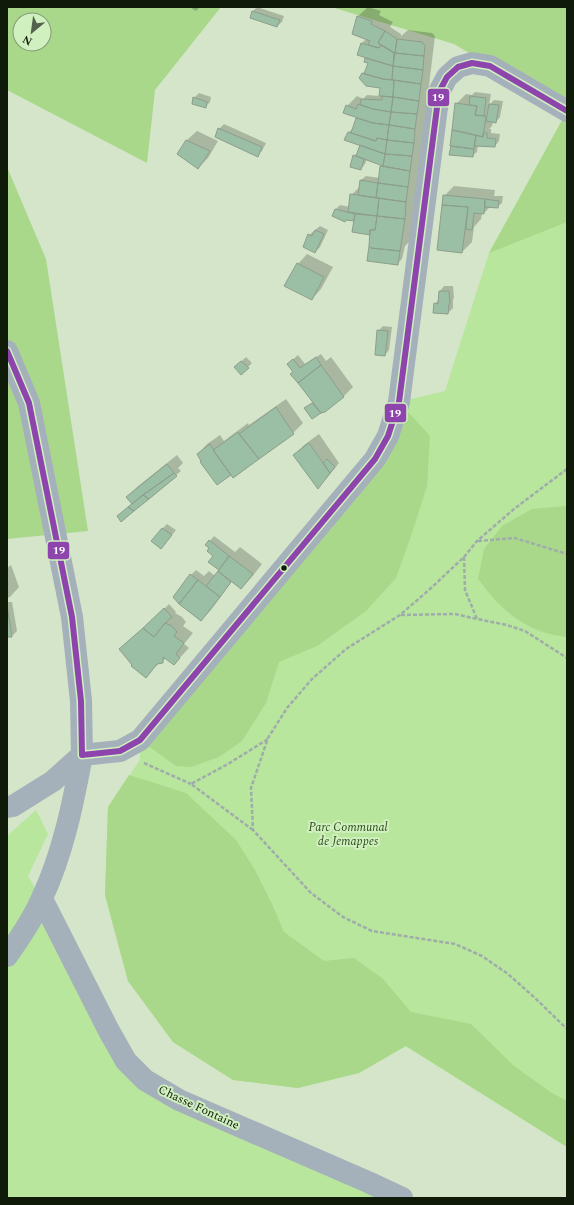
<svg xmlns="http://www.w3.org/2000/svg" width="574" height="1205" font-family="Spectral,serif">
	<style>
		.green { fill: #b7e69c }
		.forest { fill: #a9d88b; fill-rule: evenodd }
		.shadow { fill: #0003 }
		.building { fill: #9abfa4; stroke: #8d9e8c }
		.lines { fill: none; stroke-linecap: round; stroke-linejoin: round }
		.path { stroke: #a0acab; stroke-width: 2.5; stroke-dasharray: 4 2; stroke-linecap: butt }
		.minor { stroke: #a4b0ba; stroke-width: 22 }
		.tertiary { stroke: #a4b0ba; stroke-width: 22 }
		.bus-1-casing { stroke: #d0f0bf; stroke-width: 9 }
		.bus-1 { stroke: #8e44ad; stroke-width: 6 }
		.bus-dot { fill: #0f1a08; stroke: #d0f0bf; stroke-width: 1.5 }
		.labels { text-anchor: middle; stroke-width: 4; stroke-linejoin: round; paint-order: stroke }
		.park-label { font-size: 12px; font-style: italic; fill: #2e4b1d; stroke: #d0f0bf }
		.street-label { font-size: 12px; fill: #0f1a08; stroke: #d0f0bf }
		.line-badge { stroke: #d0f0bf; stroke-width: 1.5 }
		.badge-label { font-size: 11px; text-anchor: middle; font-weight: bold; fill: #fff }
	</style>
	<rect width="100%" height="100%" fill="#d4e5ca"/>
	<path class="green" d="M566,113H567V1147L405,1046L359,1073L298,1088L233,1080L173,1042L128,981L105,895L108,807L140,760V740L375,459L399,402L445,391L489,253Z
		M36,810L48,834L28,876L145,1080L402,1198H7V836Z"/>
	<path class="forest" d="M7,7H221L155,90L147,163L7,90ZM20,20H44V44H20Z
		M331,7H567V111L454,44Z
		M566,113L567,222L489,253Z
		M7,167L46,259L88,531L7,539Z
		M399,402L430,436L427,486L412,533L396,578L366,611L317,646L279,662L266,703L242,741L219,757L191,767L176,766L140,740L375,459Z
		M567,506V637C542,635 518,623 500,605C492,598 485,587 478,579L484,549L502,526L532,509Z
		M129,775L186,793L236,840L255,870L272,904L284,932L324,961L354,958L383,979L411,1012L471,1024L514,1066L552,1093L567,1101V1147L406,1046L359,1073L298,1088L233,1080L173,1042L128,981L105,895L108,807Z"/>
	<path class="shadow" d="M192,7H200L196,11L191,8Z
		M257,7L284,16L282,22L277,26L251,17L253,11Z
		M368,7L381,11L379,15L393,22L390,27L401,34V36L408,30L432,33L435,36L410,241L405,246L402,259L398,263L371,234L355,220L336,209L340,205L350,207L351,195L361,186V180L366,176L380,178L381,167L383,165L367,159L365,164L361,169L354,156L359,151L361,145L349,132L354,127L357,117L347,106L357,96L363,99L367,95L380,96L381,87L363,73L366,70L369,62L366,58L367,57L358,54L362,43L367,38L353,33L358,16Z
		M475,92L491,94L489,105L494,100L503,101L500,117L496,122L493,121L492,126L489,129H491V133L500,134L499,141L495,146L478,145L477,152L472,156L456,104L466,94L472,95Z
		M199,93L211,97L210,102L205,107L194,98Z
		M224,124L266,143L262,151L258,155L219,129Z
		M197,131L218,141L208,158L198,168L178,154L187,140Z
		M454,186L495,190L494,196H503L502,203L497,207L491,206L484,213H482L481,219L474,227L472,242L462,252L444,196Z
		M320,226L328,230L320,247L315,252L309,235Z
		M307,254L333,267L321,289L312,299L298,264Z
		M444,286H453L454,298L453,299V308L448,313L435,304L439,299L440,291Z
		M383,326L392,327L389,350L385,355L378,331Z
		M321,354L326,361L331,357L353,387L344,396L325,411L320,413L306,408L313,402L288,364L298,355L305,364Z
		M246,357L252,363L241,374L235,367Z
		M286,399L303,423L293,433L203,461L198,454L207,444L220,435L224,441L248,423L249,425Z
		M319,434L339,463L327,478L318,487L294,455L304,445Z
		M177,455L183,463L178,468L181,471L121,520L133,503L127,497L137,487Z
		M167,524L176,530L161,548L163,528Z
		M214,536L235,552L240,547L262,564L251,578L241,588L232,581L211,610L201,620L191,575L196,570L204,576L209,571L215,576L220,570L215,556L210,548V541Z
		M11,565L19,587L10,597L7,598V568Z
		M7,602H12L17,631L12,636H7Z
		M169,604L176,612L175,613L182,617L186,622L183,626L193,633L184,644L189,648L174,664L166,658L162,662L159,663L146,676L153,620Z"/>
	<path class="building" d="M252,11L280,20L277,27L250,18Z
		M357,16L372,21L371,24L385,31L378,43L394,53L381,45L379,48L368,45L370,41L352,34Z
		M385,31L397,39L395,53L378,43Z
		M397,39L422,42L425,46L424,56L395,53Z
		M361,43L379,48L381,45L394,53L393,66L357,55Z
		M395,53L424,56L423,70L393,66Z
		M365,58L393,66L392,80L383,79L364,74L368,63L364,62Z
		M393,66L423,70L421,84L392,80Z
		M362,73L383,79L394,80L393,97L379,96L380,88L366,86L359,78Z
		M394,80L421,84L419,101L393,97Z
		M382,96L393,97L391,112L373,109L360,105L361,99L382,100Z
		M470,96L486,98L484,116L475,115L477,106L469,105Z
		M193,97L207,102L206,108L192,104Z
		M393,97L419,101L417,114L391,112Z
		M455,103L477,106L475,115L486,116L483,137L452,130Z
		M358,104L373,109L391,112L389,125L373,123L343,113L346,105L356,109Z
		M489,104L499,105L496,123L486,121Z
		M391,112L417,114L415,129L389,125Z
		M356,118L373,123L389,125L387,140L377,138L376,141L351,133Z
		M389,125L415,129L414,143L387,140Z
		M218,128L262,147L258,157L215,137Z
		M452,130L476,135L474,149L450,146Z
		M348,132L376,141L377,138L387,140L385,154L344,140Z
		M483,133H487V138L496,139L495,147L474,146L476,135L483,137Z
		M186,140L210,151L198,169L177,154Z
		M387,140L414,143L412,156L385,154Z
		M360,145L385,154L383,166L356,156Z
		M451,146L474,149L473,157L449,155Z
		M385,154L412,156L410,171L383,166Z
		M353,155L364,159L361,170L350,167Z
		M380,166L410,171L408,187L378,183Z
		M360,180L378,183L376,198L358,195Z
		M378,183L408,187L406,202L376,198Z
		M350,194L379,198L377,216L348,212Z
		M443,195L485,199L484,214L474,213L472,230L466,229L468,207L442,205Z
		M379,198L406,202L405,219L377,216Z
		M485,199L499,201L498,208L485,207Z
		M442,205L468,207L462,253L437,250Z
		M335,209L355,214L354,221L346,220L345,222L332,216Z
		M355,214L377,216L375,230H370V235L352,232Z
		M377,216L405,219L400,251L371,248L369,246L370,230H375Z
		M315,230L324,234L315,253L303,247L308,234L312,236Z
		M369,246L371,248L400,251L398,265L367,261Z
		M297,263L324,277L312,300L284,286Z
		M439,291H449L450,303L449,304L448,314L433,313L434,303L438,304Z
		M377,330L388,331L385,356L375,355Z
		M316,357L321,365L298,383L290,374L293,372L287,364L293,359L300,368Z
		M241,361L249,368L241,375L234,367Z
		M321,365L344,397L325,412L321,413L298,383Z
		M312,403L321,413L312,419L304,408Z
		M276,407L294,434L259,459L239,434Z
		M238,432L259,459L233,478L213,450Z
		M309,443L330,473L318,489L293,455Z
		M210,444L214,450H213L231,475L217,485L200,462L201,461L197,454Z
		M327,459L335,467L330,473L323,463Z
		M167,464L174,473L143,495L132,504L126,497Z
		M174,473L177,476L149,499L143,495Z
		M143,495L149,499L134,511L128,507Z
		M128,507L134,511L121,522L117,516Z
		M162,528L172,535L161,549L151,541Z
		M209,540L229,556L219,570L208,562L213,556L207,551L209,548L205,545Z
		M229,556L253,574L241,589L218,571Z
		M218,571L231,582L220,597L206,586Z
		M190,574L198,580L179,604L173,597Z
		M198,580L220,597L201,621L179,604Z
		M7,606L12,637H7Z
		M164,608L172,617L165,623L154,637L143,628Z
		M165,623L172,626L177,632L174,636L184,643L176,654L180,658L174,665L163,657V663L157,664L146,678L131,666L132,665L119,649L143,628L154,637Z"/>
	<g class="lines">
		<path class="path" d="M567,469L514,509L477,541L464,557L430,589L400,615L346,649L312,679L287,708L268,738L251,788L253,830L311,893L343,917L372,931L455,944L482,956L508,974L535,998L567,1029
			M478,541L515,538L567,554
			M464,557L465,590L477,619L507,625L525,631L567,658
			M401,615L455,614L477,619
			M144,763L191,784
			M253,830L191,784L228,764L268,739"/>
		<path class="minor" d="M7,807L13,806L53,781L82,755
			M42,899L109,1031L126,1061L145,1080L179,1100L368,1182L402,1198
			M7,956C20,938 33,919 42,898C63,853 73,804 82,755"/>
		<path class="tertiary" d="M7,351L29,403L72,617L81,701L82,755L120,751L140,740L375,459L388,436L399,402L439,92L447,77L458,67L472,63L490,66L567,111"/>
		<g class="bus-1-casing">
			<path id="bus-1" d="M7,351L29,403L72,617L81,701L82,755
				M82,755L120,751L140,740L375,459L388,436L399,402L439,92L447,77L458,67L472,63L490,66L567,111"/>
		</g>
		<use href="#bus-1" class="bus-1"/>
	</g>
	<circle class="bus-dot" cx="284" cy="568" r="3.5"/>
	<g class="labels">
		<g class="park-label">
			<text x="348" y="831">Parc Communal<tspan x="348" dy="14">de Jemappes</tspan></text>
		</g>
		<g class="street-label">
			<text transform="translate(199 1107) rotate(25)" y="4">Chasse Fontaine</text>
		</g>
	</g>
	<g class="line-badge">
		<rect x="427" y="88" width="23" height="19" rx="4" fill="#8e44ad"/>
		<rect x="384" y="403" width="23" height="20" rx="4" fill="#8e44ad"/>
		<rect x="47" y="541" width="23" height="19" rx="4" fill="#8e44ad"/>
	</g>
	<g class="badge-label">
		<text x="438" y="101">19</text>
		<text x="395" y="417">19</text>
		<text x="59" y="554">19</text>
	</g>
	<rect width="574" height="1205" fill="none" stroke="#0f1a08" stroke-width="16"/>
	<g transform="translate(32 32) rotate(209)"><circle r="19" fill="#d0f0bf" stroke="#839a76"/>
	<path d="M0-3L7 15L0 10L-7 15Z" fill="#54614c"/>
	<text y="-6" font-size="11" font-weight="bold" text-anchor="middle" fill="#0f1a08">N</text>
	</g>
</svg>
